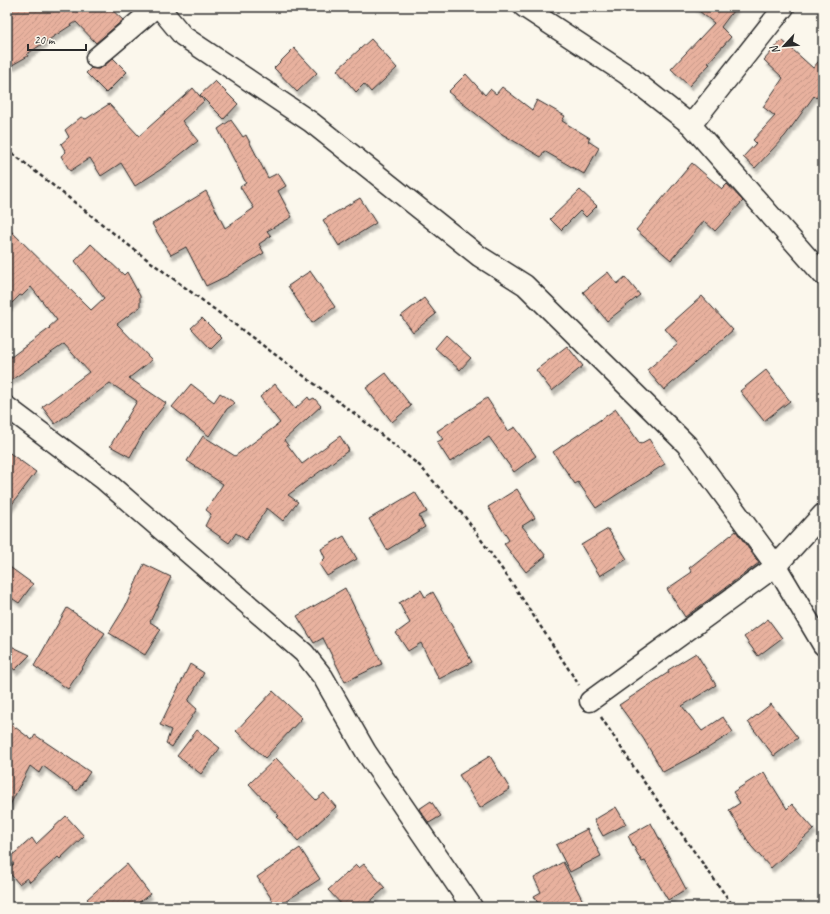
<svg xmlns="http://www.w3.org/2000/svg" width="830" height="914" font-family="Caveat,sans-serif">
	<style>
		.building { fill: url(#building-hatch); stroke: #2b2b2b; filter: url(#shadow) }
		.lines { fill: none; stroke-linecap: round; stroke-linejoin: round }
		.minor-casing { stroke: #2b2b2b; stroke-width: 23 }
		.path { stroke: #2b2b2b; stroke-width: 2.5; stroke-dasharray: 4 3; stroke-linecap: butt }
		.minor { stroke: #fbf7ec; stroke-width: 20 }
	</style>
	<defs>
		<pattern id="building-hatch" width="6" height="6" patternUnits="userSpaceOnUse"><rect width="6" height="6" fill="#e8b19e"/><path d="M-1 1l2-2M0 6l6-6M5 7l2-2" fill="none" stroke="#c79888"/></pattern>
		<filter id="shadow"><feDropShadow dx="2.5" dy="4.5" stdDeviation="1" flood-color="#0004"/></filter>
	</defs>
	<rect width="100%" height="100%" fill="#fbf7ec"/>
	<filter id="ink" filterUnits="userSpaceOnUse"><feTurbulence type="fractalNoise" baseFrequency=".025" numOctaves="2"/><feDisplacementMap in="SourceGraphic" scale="8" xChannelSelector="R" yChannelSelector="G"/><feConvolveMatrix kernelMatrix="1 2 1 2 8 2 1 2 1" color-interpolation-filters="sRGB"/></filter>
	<g filter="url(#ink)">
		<path class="building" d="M7,7H109L123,20L96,43L76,22L27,54L28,56L7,68Z
			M694,7H736L721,27L731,37L708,63L710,64L689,86L671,69L714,23Z
			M371,39L397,68L371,92L364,84L356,92L337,70Z
			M782,40L813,68L823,56V90L816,98L814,96L785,136L755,168L743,157L756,143L753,140L775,116L763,107L783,78L764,60Z
			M294,48L317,73L297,92L274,68Z
			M113,58L127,72L106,93L86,73L91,68L98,69L103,67Z
			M466,74L485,95L490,89L496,94L502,87L532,110L537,100L565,116L562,121L590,138L588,141L599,148L584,174L544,151L541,157L502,134L448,92Z
			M215,81L238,104L224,119L200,95Z
			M193,88L204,101L182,121L198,141L163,168L135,186L121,163L101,176L90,158L70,171L61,156L66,152L61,144L69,137L65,130L81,117L86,119L109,104L139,136Z
			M231,120L243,137L246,135L268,178L278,173L286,186L278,191L292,217L267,231L271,236L259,244L264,253L227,276L206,286L186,247L171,255L152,224L206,191L225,228L254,208L240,187L246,183L218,129Z
			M692,163L722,189L727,184L743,201L715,231L704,221L671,260L636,230Z
			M580,190L597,206L586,217L580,211L561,230L550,219Z
			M360,198L376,223L339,246L323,220Z
			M7,227L91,310L104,298L75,261L91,244L124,275L127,272L140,296V307L117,324L152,360L129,378L166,403L145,430L130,457L110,446L137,401L110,383L55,424L42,407L89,372L64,344L7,383V360L50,328L49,327L57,320L31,287L22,296L20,295L7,308Z
			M310,271L335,307L312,323L288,286Z
			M608,272L617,284L625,277L640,295L607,321L583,292Z
			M702,296L733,330L664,390L647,370L678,344L665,329Z
			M424,298L436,314L413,332L401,316Z
			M202,318L222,338L211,349L191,328Z
			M446,335L471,358L460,370L435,348Z
			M567,346L583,366L552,391L536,370Z
			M766,370L790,401L764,421L740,391Z
			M386,373L411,406L392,422L366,388Z
			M191,384L214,402L220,393L235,403L227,409L209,436L172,407Z
			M275,384L295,409L308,397L310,400L314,398L321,406L284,440L302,464L340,436L349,450L288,495L298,502L283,521L267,508L246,540L236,533L229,543L205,526L211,514L206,510L223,484L187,461L203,436L235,456L280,423L260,397Z
			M487,398L508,431L515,427L536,456L514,472L489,437L450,462L437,442L443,439L437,431Z
			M616,409L640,444L649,439L665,464L596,508L578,482L575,484L553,452Z
			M7,451L36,472L7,511Z
			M517,489L535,518L522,526L546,556L526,572L504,544L509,540L488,507Z
			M415,492L427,512L419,516L425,527L387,550L369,519Z
			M608,529L627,559L600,576L581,545Z
			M736,531L759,563L685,617L667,589L692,572L689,568Z
			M344,536L357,559L327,576L319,564L325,558L321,549Z
			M144,564L171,577L150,622L161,629L145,655L109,633L125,607Z
			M7,565L33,584L19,603L7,595Z
			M345,588L382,664L345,682L323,638L314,643L297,616Z
			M421,590L425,597L433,592L472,662L439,679L421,643L408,651L396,633L410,623L399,603Z
			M67,608L105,633L68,689L34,666Z
			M768,619L782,638L758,656L744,637Z
			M7,644L30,655L15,670L7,664Z
			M696,653L716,685L682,706L702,731L723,717L733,732L708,748L663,772L643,738L619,705L669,672L668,670Z
			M190,664L204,673L188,701L197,709L172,747L166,743L171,730L160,725Z
			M273,691L302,718L265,758L236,731Z
			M771,704L798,738L774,756L748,722Z
			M7,721L32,740L35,735L90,772L77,791L43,766L39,773L30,766L7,811Z
			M197,730L220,748L201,774L177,756Z
			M490,756L510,789L480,808L459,775Z
			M276,758L316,800L324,793L336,807L298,841L277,817L279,816L249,784Z
			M764,772L787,809L792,804L814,829L771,868L751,846L729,810L740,803L733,792Z
			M431,801L441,816L429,823L419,809Z
			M616,807L626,824L603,836L594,820Z
			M66,816L84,836L60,859L58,857L30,882L27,878L19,884L7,870L14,864L9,858L32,838L36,844Z
			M651,823L686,889L668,900L645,861L642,862L628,836Z
			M587,829L601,856L570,872L556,845Z
			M300,848L320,879L277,907L257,877Z
			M563,862L586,907H540L534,896L541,892L534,878Z
			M127,864L150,894L133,907H94L87,899Z
			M364,864L385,888L364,907H344L328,890L356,865L359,868Z"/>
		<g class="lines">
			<g class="minor-casing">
				<path id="minor" d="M159,7L183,36L311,122L479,256L525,285L687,445L776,566L823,645
					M524,7L626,74L691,125L823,275
					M96,58L156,7
					M691,125L784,7
					M7,407L103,479L304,653L323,677L366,752L472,907
					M590,701L776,566L823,514"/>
			</g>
			<path class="path" d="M7,149L136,251L359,417L420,466L465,517L516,589L579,685
				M601,717L637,772L734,907"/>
			<use href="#minor" class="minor"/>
		</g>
	</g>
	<rect width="830" height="914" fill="none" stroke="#fbf7ec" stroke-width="24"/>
	<rect x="12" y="12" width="806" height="890" fill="none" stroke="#2b2b2b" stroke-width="1.5" filter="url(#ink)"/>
	<g transform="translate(784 46) rotate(244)" stroke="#fbf7ec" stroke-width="3" paint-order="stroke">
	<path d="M0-3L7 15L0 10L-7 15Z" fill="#2b2b2b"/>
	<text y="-6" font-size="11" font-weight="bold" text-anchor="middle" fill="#2b2b2b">N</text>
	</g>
	<path d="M28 44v6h58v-6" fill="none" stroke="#2b2b2b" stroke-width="2"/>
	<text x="34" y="44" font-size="12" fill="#2b2b2b" stroke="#fbf7ec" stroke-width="3" paint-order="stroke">20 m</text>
</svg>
